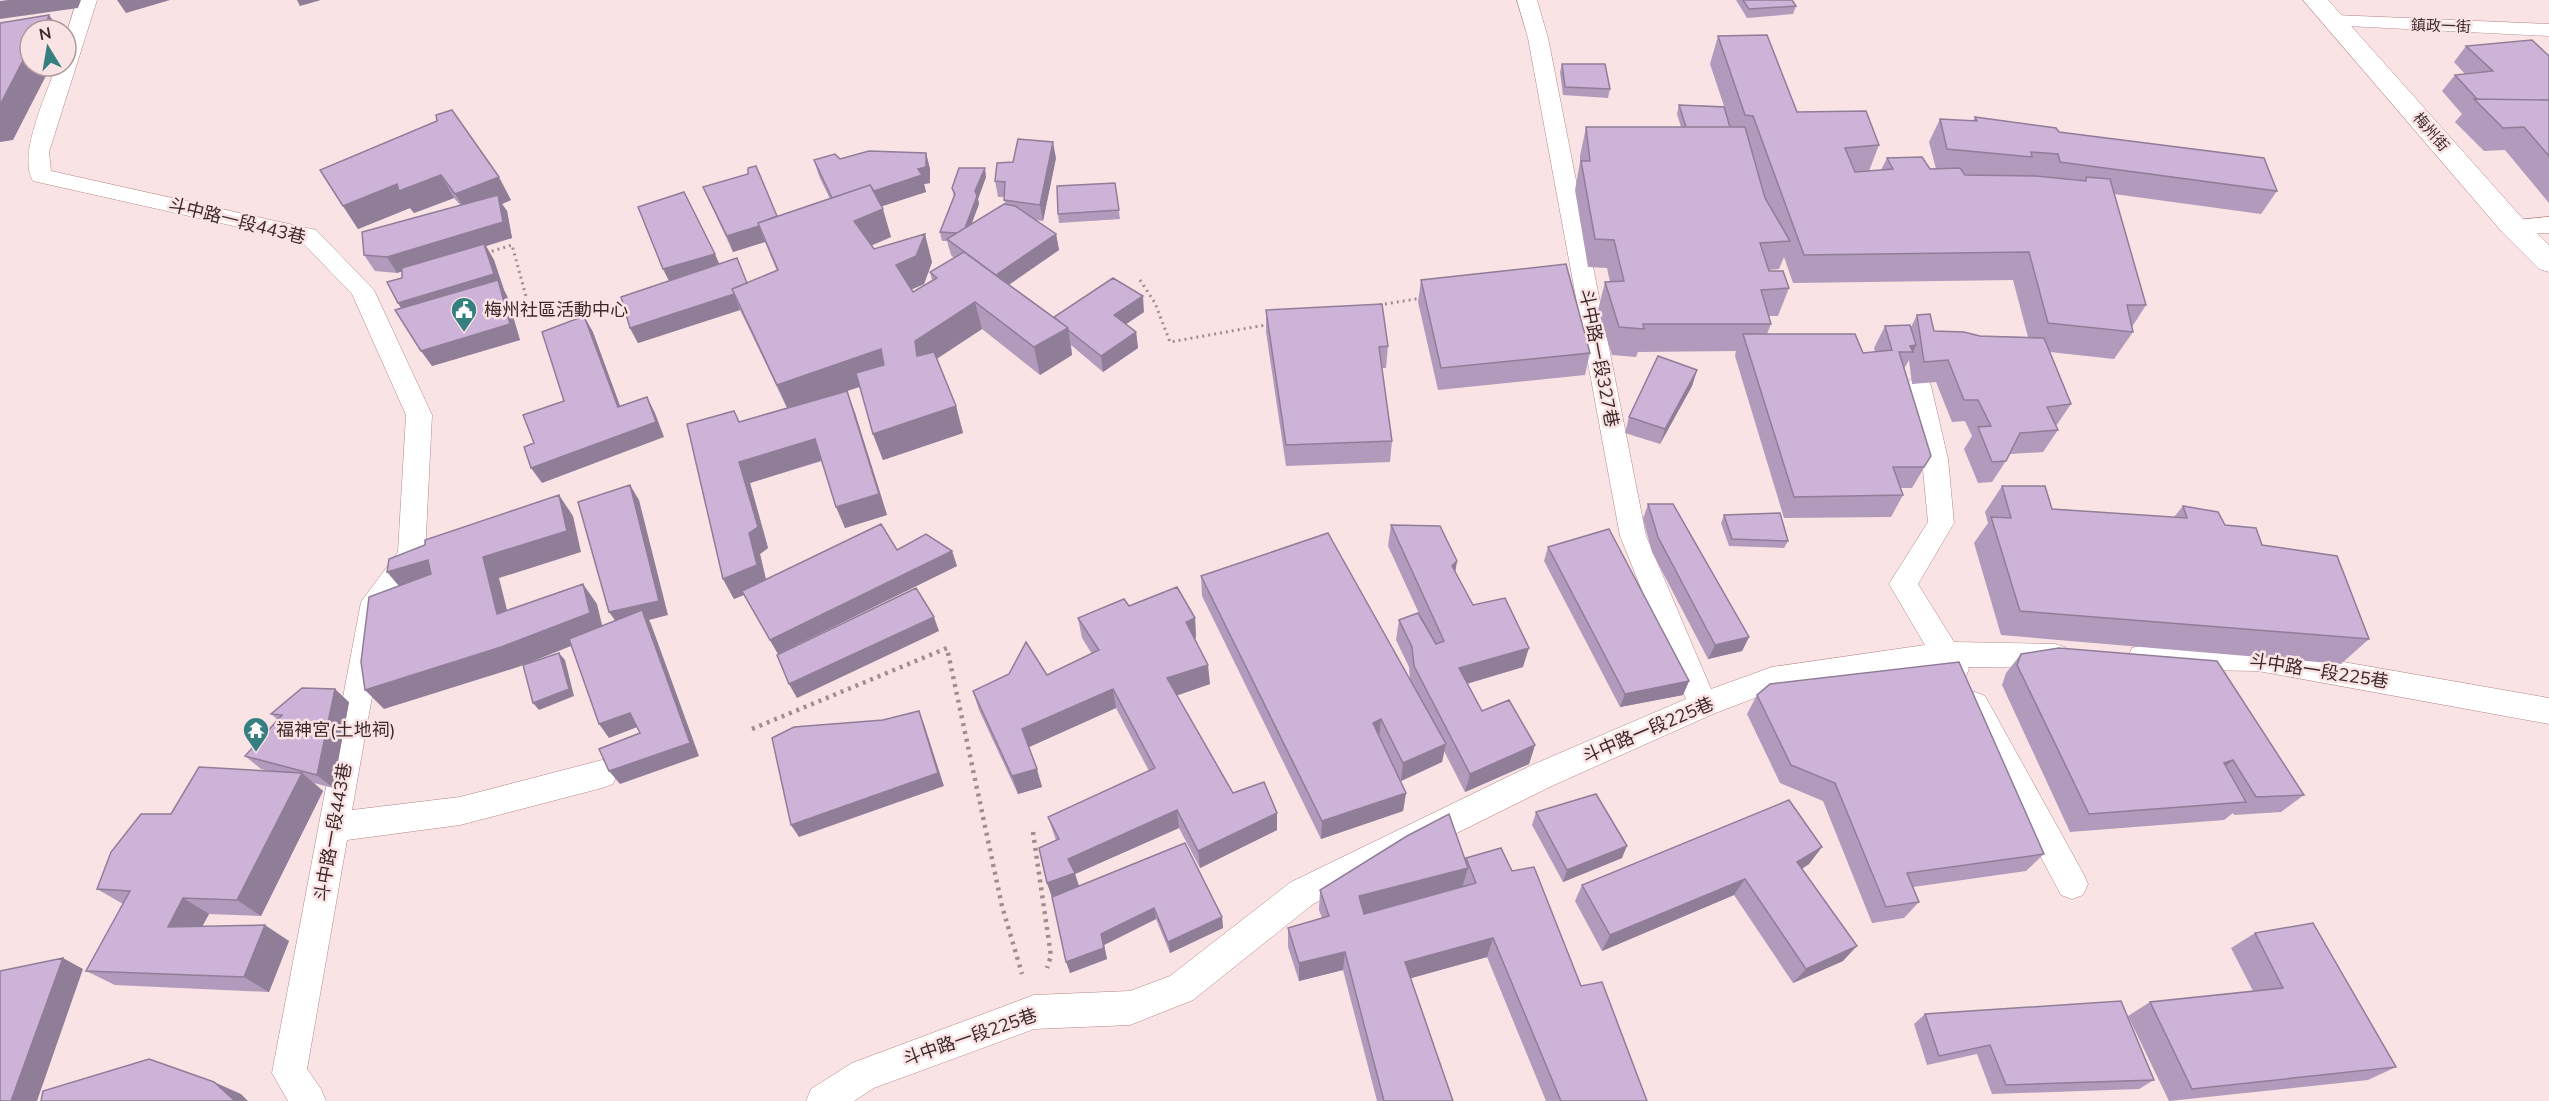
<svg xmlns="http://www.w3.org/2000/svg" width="2549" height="1101" font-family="Mulish,'Noto Sans TC',sans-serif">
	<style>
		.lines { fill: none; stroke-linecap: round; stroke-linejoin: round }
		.lane-casing { stroke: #b68688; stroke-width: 1 }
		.street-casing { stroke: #b68688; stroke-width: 1 }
		.path-far1 { stroke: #a28d8e; stroke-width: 3; stroke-dasharray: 2 4; stroke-linecap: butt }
		.path { stroke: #a28d8e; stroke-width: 4.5; stroke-dasharray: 3 5; stroke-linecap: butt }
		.lane { fill: #fff; fill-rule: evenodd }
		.street { fill: #fff; fill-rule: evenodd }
		.wall { fill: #b19abb; fill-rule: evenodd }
		.shaded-wall { fill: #907d98 }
		.building { fill: #ceb3d9; stroke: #907d98; stroke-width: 1.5 }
		.labels { text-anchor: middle; stroke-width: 5; stroke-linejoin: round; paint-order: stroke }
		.far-street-label { font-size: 15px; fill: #3c292a; stroke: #f9e3e4 }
		.street-label { font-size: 18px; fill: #3c292a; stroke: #f9e3e4 }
		.poi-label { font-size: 18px; fill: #3c292a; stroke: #f9e3e4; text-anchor: start }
	</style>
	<rect width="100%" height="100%" fill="#f9e3e4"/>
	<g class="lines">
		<g class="lane-casing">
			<path id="lane" d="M77,0H97L49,152L51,171L316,230L374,290L432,415L425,555L388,606L352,810L460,797L602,760L613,764L617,774L613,784L602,788L460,825L347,840L307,1069L321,1089L326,1101H288L272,1073L361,602L398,552L406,415L352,294L301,241L33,181C17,155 47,94 56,66H66V35Z
				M1517,0H1537L1548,38L1646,536L1711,689L1772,667L1925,645L1889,584L1928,522L1922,459L1907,386L1910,380L1919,377L1928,380L1931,386L1948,459L1954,523L1918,584L1954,642L2055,644L2065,647L2069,656L2065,665L2055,668L1968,667L1969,669L1965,678C1952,683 1946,679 1939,667L1773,691L1713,714L1554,785L1313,904L1193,1000L1130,1025L1034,1029L874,1088L854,1101H806L811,1089L852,1063L1034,995L1130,991L1170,976L1291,882L1532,765L1686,699L1620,536L1528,38Z
				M2334,15L2549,24V36L2327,25L2324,21L2327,17Z
				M2549,217V233L2513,234L2505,231L2502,226L2505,221Z
				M2142,645L2258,647L2549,698V724L2258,671L2142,669L2132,666L2128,657L2132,648Z
				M1975,692L1985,696L2083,873L2088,884L2083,895L2072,899L2061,895L1960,705L1965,696Z"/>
		</g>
		<g class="street-casing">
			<path id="street" d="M2303,0H2328L2523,219L2549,245V272L2539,269L2503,233Z"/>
		</g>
		<path class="path-far1" d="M486,253L512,245L527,300
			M1140,280L1155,303L1170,342L1271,324
			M1379,305L1422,298"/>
		<path class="path" d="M752,729L947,648L1002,906L1022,974
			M1033,832L1051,956L1047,968"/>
		<use href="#lane" class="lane"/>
		<use href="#street" class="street"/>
	</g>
	<path class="wall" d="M1736,0H1792L1796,6L1793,14L1747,18Z
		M1718,36L1797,112L1879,145L1869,171L1881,170L1887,158L1930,169H1936L1929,142L1940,119L1973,121L1975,117L2059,132L2277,191L2261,214L2114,194L2146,305L2132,327L2133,332L2114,359L2050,352L2071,404L2056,426L2058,430L2043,452L2010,454L2006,461L1992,482L1978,483L1964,449L1972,436L1965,421L1952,422L1936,382L1912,384L1909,360L1904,369L1931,456L1912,488H1900L1903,495L1891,517L1784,518L1735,356L1736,351L1638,352L1636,357L1612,355L1598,310L1605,282H1610L1607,268L1588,267L1575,190L1580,162V156L1586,127H1681L1677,114L1679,105L1724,106L1710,64ZM1784,257L1793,283L2013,280L2028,337L1980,336L1934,331L1917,315L1911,327L1885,326L1874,348L1875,352L1863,353L1767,334L1771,324L1769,316H1778L1789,288L1769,271L1768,270L1779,269Z
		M2466,46L2549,56V203L2505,150L2484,151L2455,122L2462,114L2442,91L2455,75L2465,74L2454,62Z
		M1562,64L1610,89L1608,98L1563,95L1560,72Z
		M437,121L511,200L502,204L507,211L512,238L486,246L494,260L504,290L507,296L520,340L432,366L398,303L402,278V271L397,273L375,271L364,255L460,205L454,198L414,213L410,208L358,229L343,206Z
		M926,153L930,169V183L924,184L926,192L881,206L891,237L871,246L874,249L932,262L924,284L911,289L913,292L932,280L930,272L954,258L951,255L947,241H942L940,232L954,197L952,188L986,177L978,199L979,204L971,224L1005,204L1004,197H998L995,181L1056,158L1043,221L1036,220L1056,234L1059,250L1009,285L1054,317L1144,312L1126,324L1136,332L1138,348L1103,372L1071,345L1072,355L1040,375L982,329L937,359L956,406L963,433L883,460L873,434L860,387L847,391L855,413L887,515L845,528L822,461L750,483L768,548L760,554L766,579L897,550L952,551L957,566L778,654L744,595L734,599L723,579L739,422L787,408L740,310L638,343L630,328L719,264L747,283L777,271L765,242L733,252L710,203L703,187L777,216L830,199L819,176L814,160Z
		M1115,183L1120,219L1059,223L1058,214Z
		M1421,280L1590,353L1585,375L1438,390L1418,302Z
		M1266,310L1388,346L1386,368H1382L1392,441L1390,462L1286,466L1266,332Z
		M1697,370L1692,386L1660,444L1625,433L1629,417Z
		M2002,486L2052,509L2174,517L2183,506L2225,525L2262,545L2369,639L2341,664L2001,635L1974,543L1988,523L1985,512Z
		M1648,504L1749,637L1742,651L1708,659L1652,552L1643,519Z
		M1724,515L1788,541L1784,548L1729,546L1721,523Z
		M1391,525L1455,572L1473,605L1523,667L1467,684L1482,711L1535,745L1529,764L1465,792L1444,751L1442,762L1401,781L1393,766L1406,793L1403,811L1321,839L1202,596L1201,576L1410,680L1409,667L1396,640L1399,620H1422L1388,546Z
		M1548,547L1689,681L1683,695L1620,707L1544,561Z
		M1129,606L1195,618L1196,638L1195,639L1210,684L1177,695L1233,793L1277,830L1200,868L1179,828L1075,874L1079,886L1222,917L1223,928L1170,953L1156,919L1104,945L1107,959L1070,973L1052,897L1047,883L1056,840L1048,817L1149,771L1116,708L1029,747L1042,787L1018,794L979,710L973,691L1047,675L1092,654L1082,638L1078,618Z
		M2021,654L2304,795L2281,812L2234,815L2233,813L2224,820L2070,832L2002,685L2006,673Z
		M1757,695L2044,854L2026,871L1913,887L1919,902L1904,918L1872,923L1823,801L1780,783L1747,714Z
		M349,702L333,788L314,783L323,791L261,916L209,914L202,926L289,941L269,992L115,985L86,971L123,904L97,889L171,814L269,771L261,769L245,756L278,720L271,714Z
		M1536,812L1622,858L1563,882L1532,825Z
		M1822,847L1809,864L1802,869L1843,961L1793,983L1734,895L1602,951L1575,901L1582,885Z
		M1466,858L1512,871L1581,986L1647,1101H1546L1487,957L1410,978L1453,1101H1377L1343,970L1299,981L1288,947V928L1322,918L1319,910L1320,890L1465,860Z
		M2255,933L2396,1067L2368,1080L2169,1101L2128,1016L2150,1002L2253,991L2231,948Z
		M1925,1014L2154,1080L2139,1089L1992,1094L1977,1054L1927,1065L1914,1024Z"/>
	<path class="shaded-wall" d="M8,0H81L78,8L0,19V1Z
		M117,0H170L126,13Z
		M297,0H321L300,6Z
		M49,15L60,30H44Z
		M30,47V66H51L13,140L0,142V105Z
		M1053,142L1056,158L1043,221L1040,205Z
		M926,153L930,169V183L924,184L926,192L840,220L835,204L918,169Z
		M985,168L986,177L978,199L979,204L965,242L963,233L975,191Z
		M441,175L454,198L414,213L410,208L358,229L343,206L397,184Z
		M499,177L511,200L502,204L507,211L512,238L486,246L494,260L504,290L507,296L520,340L432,366L421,351L409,319L398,303L485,246L397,273L387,257L469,216L455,194Z
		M883,209L891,237L862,249L854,221Z
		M759,226L765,242L733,252L727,236Z
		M925,234L932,262L924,284L904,293L896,265Z
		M1056,234L1059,250L998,292L994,276Z
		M715,254L722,270L671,285L663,269Z
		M734,294L740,310L638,343L630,328Z
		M1143,296L1144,312L1116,331L1114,315Z
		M975,302L982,329L922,368L917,356L915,341Z
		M584,316L593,332L626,422L618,407Z
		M1068,328L1072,355L1040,375L1034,347Z
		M1136,332L1138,348L1103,372L1101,356Z
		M1916,345L1913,352L1910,346Z
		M881,349L890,376L847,391L855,413L887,515L845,528L836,507L879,494L789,412L777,385Z
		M1697,370L1692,386L1660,444L1665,429Z
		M647,397L655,413L664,437L542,483L531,468Z
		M956,406L963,433L883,460L873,434Z
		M815,439L823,460L750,483L768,548L760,554L767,585L734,599L723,579L749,533L739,462Z
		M630,485L639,500L668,615L649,620L651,624L699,756L620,784L609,771L690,743L619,626L609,612Z
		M559,495L573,516L581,552L499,578L513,634L497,614L483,557Z
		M952,551L957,566L778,654L770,640Z
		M428,560L445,580L404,592L387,572Z
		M1457,561L1454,581L1452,566Z
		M583,584L597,604L604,633L518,667L384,709L365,690Z
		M934,617L939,631L797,698L789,684Z
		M1195,618L1196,638L1187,642L1186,622Z
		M1749,637L1742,651L1708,659L1715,645Z
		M1529,648L1523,667L1455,687L1459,668Z
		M559,653L565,660L574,696L539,710L533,703Z
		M1208,665L1210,684L1170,698L1167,678Z
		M1689,681L1683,695L1620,707L1625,694Z
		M335,689L349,702L333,788L317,775Z
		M1113,689L1116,708L1027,748L1022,729Z
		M919,711L924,724L944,786L799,837L791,825Z
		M630,713L640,726L609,738L599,724Z
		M1381,719L1379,738L1373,723Z
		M1446,744L1442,762L1401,781L1403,763Z
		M1535,745L1529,764L1465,792L1470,774Z
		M2233,760L2212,778L2224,763Z
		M1037,769L1042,787L1018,794L1012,776Z
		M302,773L323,791L261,916L237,900Z
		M1406,793L1403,811L1321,839L1322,821Z
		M1177,810L1179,828L1075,874L1080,889L1053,900L1047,883L1068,859Z
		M1277,813V830L1200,868L1198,851Z
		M1627,846L1622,858L1563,882L1567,870Z
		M1822,847L1809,864L1785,879L1797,862Z
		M1468,868L1462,888L1356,916L1359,896Z
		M1745,879L1734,895L1602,951L1610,935Z
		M183,898L209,914L194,942L168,927Z
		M1154,908L1156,919L1104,945L1107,959L1070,973L1066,962L1101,934Z
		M1222,917L1223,928L1170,953L1168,942Z
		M265,925L289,941L269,992L244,977Z
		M1493,938L1487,957L1401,981L1405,962Z
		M1857,946L1843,961L1793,983L1806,969Z
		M1345,952L1343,970L1299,981V963Z
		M63,958L83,969L37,1101H11Z
		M214,1082L241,1094L248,1101H235Z"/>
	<path class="building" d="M1743,0H1792L1796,6L1749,9Z
		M49,15L44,30H30V47L0,105V23Z
		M1767,35L1797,112L1866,111L1879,145L1845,148L1855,172L1893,169L1887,158L1922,157L1930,169L1960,168L1965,175L2036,176L2086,181V177L2110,179L2146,305H2127L2133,332L2048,323L2029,252L1804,255L1753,116L1745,115L1718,36Z
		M2532,40L2549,56V100L2477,99L2455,75L2493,71L2466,46Z
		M1562,64H1605L1610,89L1565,87Z
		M2474,99L2549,100V156L2524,127L2503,128Z
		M1679,105L1724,107L1730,127H1686Z
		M452,110L499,177L455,194L441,175L399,191L397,184L343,206L320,170L437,121L436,115Z
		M1975,117L2056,128L2059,132L2264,158L2277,191L2060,162L2058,154L2031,152L2032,157L1947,149L1940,119L1977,121Z
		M1586,127H1745L1765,198L1790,241L1760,243L1769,271H1783L1789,288L1761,290L1771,324H1643L1644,329L1619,327L1605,282L1624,281L1614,240L1595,239L1581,161H1590Z
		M1018,139L1053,142L1040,205L1004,200L1005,182L995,181L997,163L1013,162Z
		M869,151L926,153V167L918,169L922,175L874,191L870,185L832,198L814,160L835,154L840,159Z
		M756,166L777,216L758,223L759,226L727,236L703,187L748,174V168Z
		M959,168H985L975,191L977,196L965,228L957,233L940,232L955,194L952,188Z
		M1115,183L1119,210L1058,214L1057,186Z
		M870,185L883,209L854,221L874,249L925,234L916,256L896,265L913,292L937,278L930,272L964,252L1068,328L1034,347L975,302L915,341L917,356L934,352L956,406L873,434L856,373L884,365L881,349L777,385L732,289L778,270L758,223Z
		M684,192L715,254L663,269L638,207Z
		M498,195L503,222L387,257L364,255L362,232Z
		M1004,204L1015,206L1056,234L996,275L947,239Z
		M484,244L494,274L398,303L387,282L402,278V268Z
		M737,258L747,283L732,289L734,294L630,328L621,297Z
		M1566,264L1590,353L1441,368L1421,280Z
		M1113,278L1143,296L1114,315L1136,332L1101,356L1068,330V328L1054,317Z
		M498,280L510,324L421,351L395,310Z
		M1382,304L1388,346L1379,347L1392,441L1286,445L1266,310Z
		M1930,314L1934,331L1964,332L1980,336L2044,338L2071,404L2047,407L2058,430L2020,433L2006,461L1992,462L1978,427L1991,426L1978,400H1964L1948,360L1924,362L1917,315Z
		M584,316L618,407L647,397L656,422L531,468L524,447L534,443L523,415L564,401L542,332Z
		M1910,325L1916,345L1910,346L1913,352H1899L1931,456L1924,467H1893L1903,495L1794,497L1743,334H1855L1863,353L1892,350L1885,326Z
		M1658,356L1697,370L1665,429L1629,417Z
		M847,391L879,494L836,507L815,439L739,462L758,527L749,533L757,565L723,579L687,424L734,411L739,422Z
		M630,485L659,601L609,612L578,502Z
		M2002,486H2045L2052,509L2187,518L2183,506L2218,512L2225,525L2256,528L2262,545L2337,556L2369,639L2020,611L1991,517L2011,518Z
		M559,495L567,531L483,557L497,614L583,584L590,613L501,647L365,690L361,662L369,597L431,574L428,560L387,572L389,559L425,545V540Z
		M1648,504H1673L1749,637L1715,645L1658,537Z
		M1780,513L1788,541L1732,539L1724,515Z
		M881,524L897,550L926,534L952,551L770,640L742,591Z
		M1391,525L1440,526L1457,561L1452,566L1473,605L1505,598L1529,648L1459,668L1482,711L1509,700L1535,745L1470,774L1414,666L1412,647L1399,620L1418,613L1436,644L1444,641Z
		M1609,529L1689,681L1625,694L1548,547Z
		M1328,533L1446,744L1403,763L1381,719L1373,723L1406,793L1322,821L1201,576Z
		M1177,587L1195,618L1186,622L1208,665L1167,678L1233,793L1264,782L1277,813L1198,851L1177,810L1068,859L1075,873L1047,883L1039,848L1059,839L1048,817L1155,768L1113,689L1022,729L1037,769L1012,776L973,691L1009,674L1026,642L1047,675L1099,650L1078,618L1124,599L1129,606Z
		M916,588L934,617L789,684L777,655Z
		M642,610L690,743L609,771L599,749L640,733L630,713L599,724L569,639Z
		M2059,648L2217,661L2304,795L2256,797L2233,760L2224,763L2246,802L2089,814L2017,665L2021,654Z
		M559,653L569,689L533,703L523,665Z
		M1959,662L2044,854L1907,873L1919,902L1886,907L1835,783L1791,765L1757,695L1770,684Z
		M302,688L335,689L317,775L245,756L282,715L271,714Z
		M919,711L938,773L791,825L772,738L794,727L883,720Z
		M199,767L302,773L237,900L183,898L168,927L265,925L244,977L86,971L130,891L97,889L111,852L141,814H171Z
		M1596,794L1627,846L1567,870L1536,812Z
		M1789,800L1822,847L1797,862L1857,946L1806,969L1745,879L1610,935L1582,885Z
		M1449,814L1468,868L1359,896L1364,914L1476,883L1466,858L1501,848L1512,871L1534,867L1581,986L1602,982L1647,1101H1561L1493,938L1405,962L1453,1101H1384L1345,952L1299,963L1288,928L1329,916L1320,890L1407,836Z
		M1185,843L1222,917L1168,942L1154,908L1101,934L1104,948L1066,962L1052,897Z
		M2313,923L2396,1067L2192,1089L2150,1002L2283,988L2255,933Z
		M63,958L11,1101H0V971Z
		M2121,1001L2154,1080L2006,1085L1990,1045L1939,1056L1925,1014Z
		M149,1059L214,1082L235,1101H41L43,1091Z"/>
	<defs>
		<g id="civic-pin" transform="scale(1.35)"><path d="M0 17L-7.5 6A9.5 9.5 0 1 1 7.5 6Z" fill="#367f80" stroke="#f9e3e4"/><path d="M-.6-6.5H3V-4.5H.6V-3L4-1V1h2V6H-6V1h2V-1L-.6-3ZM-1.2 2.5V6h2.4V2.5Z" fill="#fff"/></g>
		<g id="temple-pin" transform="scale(1.35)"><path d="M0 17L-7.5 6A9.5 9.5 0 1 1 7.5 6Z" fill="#367f80" stroke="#f9e3e4"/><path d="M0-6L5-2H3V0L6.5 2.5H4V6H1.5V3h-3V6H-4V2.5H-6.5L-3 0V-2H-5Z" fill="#fff"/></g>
	</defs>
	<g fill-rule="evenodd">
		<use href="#civic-pin" x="464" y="310"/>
		<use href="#temple-pin" x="256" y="730"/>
	</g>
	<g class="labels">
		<g class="far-street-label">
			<text transform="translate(2441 26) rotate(2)" y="5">鎮政一街</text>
			<text transform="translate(2431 132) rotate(49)" y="5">梅州街</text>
		</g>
		<g class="street-label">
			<text transform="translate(237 221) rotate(14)" y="6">斗中路一段443巷</text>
			<text transform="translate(1599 358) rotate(79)" y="6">斗中路一段327巷</text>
			<text transform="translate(2319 671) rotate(9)" y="6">斗中路一段225巷</text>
			<text transform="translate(1648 730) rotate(-23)" y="6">斗中路一段225巷</text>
			<text transform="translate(333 832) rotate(-80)" y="6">斗中路一段443巷</text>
			<text transform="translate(970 1037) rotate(-19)" y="6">斗中路一段225巷</text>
		</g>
		<g class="poi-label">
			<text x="484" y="316">梅州社區活動中心</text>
			<text x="276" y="736">福神宮(土地祠)</text>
		</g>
	</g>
	<g transform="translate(48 48) rotate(349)"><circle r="28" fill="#f9e3e4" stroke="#ad999a" stroke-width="1.5"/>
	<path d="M0-4.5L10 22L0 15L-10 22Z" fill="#367f80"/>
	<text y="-9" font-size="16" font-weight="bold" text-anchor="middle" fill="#3c292a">N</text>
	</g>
</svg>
